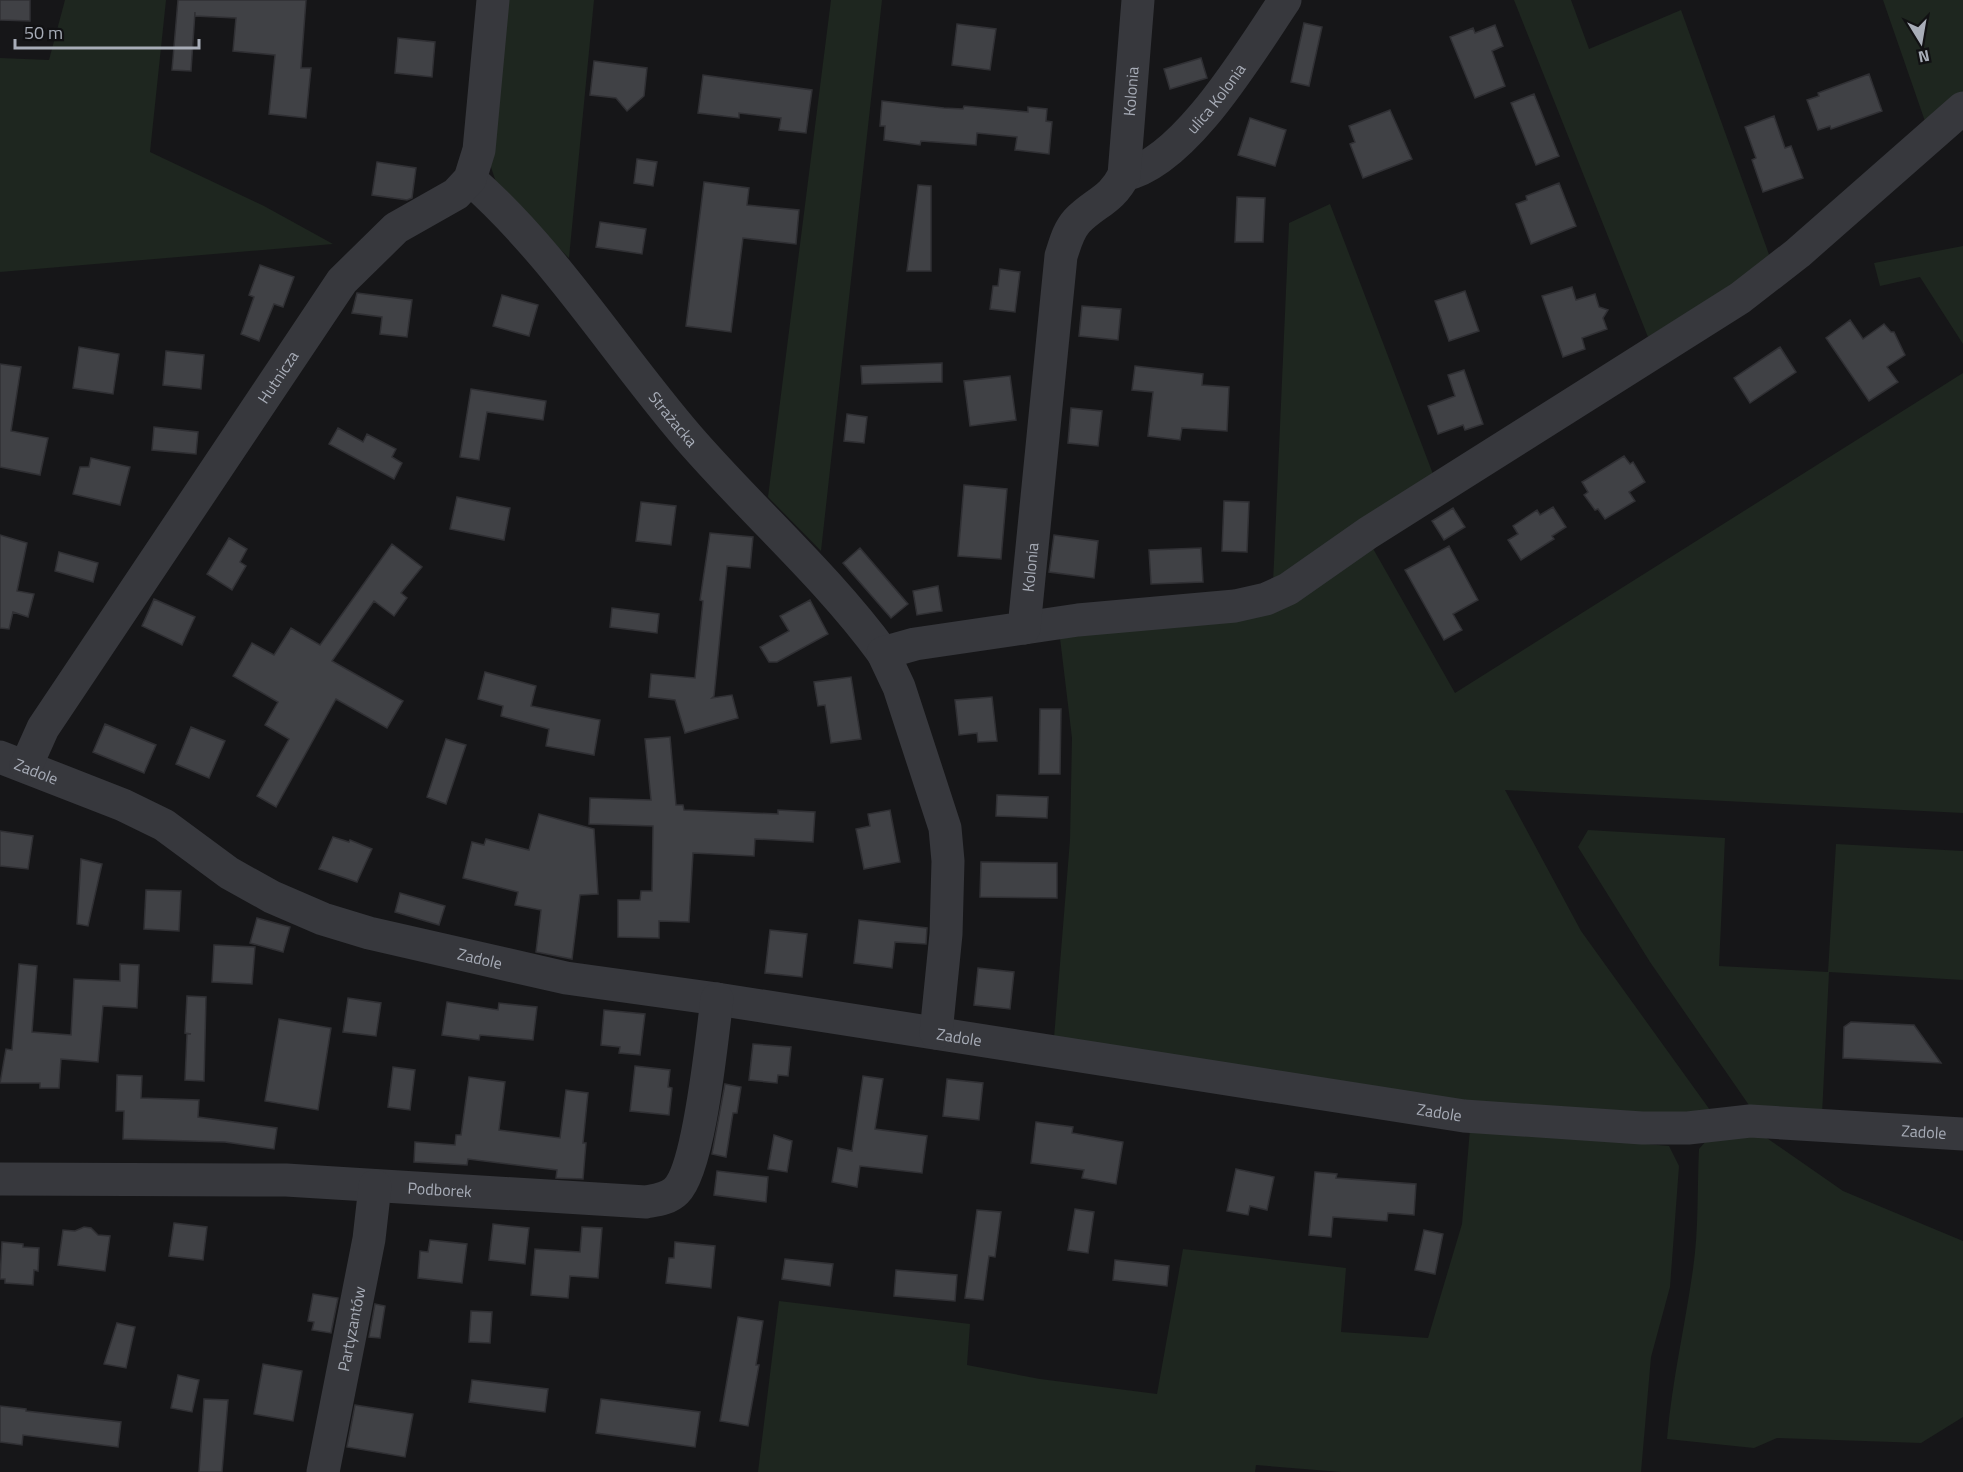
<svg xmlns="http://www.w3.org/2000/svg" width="1963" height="1472" font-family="'Titillium Web',sans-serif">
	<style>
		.green { fill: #1e261f }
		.building { fill: #404145; stroke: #303034; stroke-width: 1.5 }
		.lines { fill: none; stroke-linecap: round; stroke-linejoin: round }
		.minor { stroke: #37383d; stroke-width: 33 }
		.labels { text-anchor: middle; stroke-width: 6; stroke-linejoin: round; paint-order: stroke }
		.street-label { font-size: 16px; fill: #a8adb8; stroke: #111113 }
	</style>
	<rect width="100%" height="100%" fill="#161618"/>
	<path class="green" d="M65,0H166L150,152L264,206L333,244L0,272V58L49,60Z
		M505,0H594L569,258L498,188L490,164Z
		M831,0H882L821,551L768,497Z
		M1514,0H1571L1589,49L1681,10L1771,260L1648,337Z
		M1883,0H1963V96L1927,127Z
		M1330,204L1433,474L1273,584L1289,223Z
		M1963,246V344L1920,277L1880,286L1874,263Z
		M1963,373V813L1505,790L1581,931L1710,1110L1703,1115L1463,1105L1054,1038L1070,840L1072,738L1060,638L1235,615L1371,545L1455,693Z
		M1588,830L1725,838L1719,966L1828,972L1836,844L1963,851V980L1829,972L1822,1115L1753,1111L1650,962L1578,847Z
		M1470,1129L1669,1146L1679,1166L1670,1287L1651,1357L1641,1472H1341L1256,1465L1255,1472H758L779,1301L970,1324L967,1365L1040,1379L1157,1394L1183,1249L1346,1268L1341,1332L1428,1338L1462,1224Z
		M1761,1134L1843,1191L1963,1241V1417L1921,1443L1777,1438L1754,1448L1667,1439C1672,1381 1685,1326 1693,1269C1699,1229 1697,1189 1699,1149L1707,1140Z"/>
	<path class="building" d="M0,0H30V21L0,20Z
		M178,0H306L301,68H311L306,118L269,114L275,55L233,51L236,18L195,16V12L191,71L172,70Z
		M1304,23L1322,27L1309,86L1291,82Z
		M957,24L996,29L990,70L952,65Z
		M1495,25L1503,46L1492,51L1505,86L1475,98L1450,37L1473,28L1475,33Z
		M398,38L435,42L432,77L395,73Z
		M1201,58L1207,78L1170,89L1164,69Z
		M594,61L647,68L644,96L627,111L616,98L590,95Z
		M1869,74L1882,111L1831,129L1830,126L1818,130L1807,100L1819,96L1818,93Z
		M703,75L812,90L806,133L779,130L781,118L739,113V118L698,113Z
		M1534,94L1559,156L1536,165L1511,103Z
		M882,101L944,108L963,109L964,106L1028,112V107L1047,109L1046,121L1052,122L1049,154L1015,150L1017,137L977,133L976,145L921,141L920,145L884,140L885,126H880Z
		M1390,110L1412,159L1363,178L1350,144L1355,142L1349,126Z
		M1774,116L1785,148L1791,146L1803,178L1763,192L1752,160L1756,158L1745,127Z
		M1250,118L1286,130L1275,166L1238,155Z
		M637,159L657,162L653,186L634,183Z
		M377,162L416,168L412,198L407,200L372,195Z
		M704,182L749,188L747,205L799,210L796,244L743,238L731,332L686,326Z
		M1559,183L1576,226L1531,244L1516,204L1527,200L1526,196Z
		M918,185L931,186V271H907Z
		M1237,197L1265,198L1263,242H1235Z
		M600,222L646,229L642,254L596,247Z
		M260,265L294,277L283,307L274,304L259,341L241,334L254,297L249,295Z
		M1000,269L1020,272L1015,312L990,309L993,286H998Z
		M1572,287L1576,300L1595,294L1599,307L1608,310L1603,318L1607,329L1582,338L1585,349L1563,357L1542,296Z
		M1465,291L1479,331L1449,341L1435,301Z
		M357,293L412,300L407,337L380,334L382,317L352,313Z
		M502,295L538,305L529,336L493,326Z
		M1082,306L1121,309L1118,340L1079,336Z
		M1850,320L1863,339L1884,324L1891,332H1894L1905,355L1887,367L1898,382L1869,401L1826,338Z
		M79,347L119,354L113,394L73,388Z
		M1780,347L1796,372L1750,403L1734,378Z
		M166,351L204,355L201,389L163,385Z
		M942,363V382L862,384L861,366Z
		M0,364L21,367L11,431L48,438L40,475L0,467Z
		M1135,366L1203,374L1202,385L1229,387L1227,431L1182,428L1180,440L1148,436L1153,392L1132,390Z
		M1464,370L1483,424L1465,430L1463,425L1438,434L1428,406L1455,396L1448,375Z
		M1010,376L1016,420L970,426L964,381Z
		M471,389L546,401L543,420L487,412L479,460L460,457Z
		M1071,408L1102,411L1098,446L1068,443Z
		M847,414L867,417L864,443L844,441Z
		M154,427L198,432L196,454L152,450Z
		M338,428L363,442L367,434L396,449L392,457L402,463L394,479L329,444Z
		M1624,456L1630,464L1633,462L1645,482L1629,492L1635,501L1605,519L1598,509L1595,510L1584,495L1588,492L1582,482Z
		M91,458L130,467L120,505L73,494L80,467H89Z
		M964,485L1007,489L1001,559L958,556Z
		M457,497L510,508L504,540L450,529Z
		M1224,501L1249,502L1247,552L1222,551Z
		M641,502L676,506L671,545L636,541Z
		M1553,507L1566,527L1552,536L1554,539L1521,560L1508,540L1518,534L1513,526L1537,510L1540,515Z
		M1453,508L1465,527L1444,540L1432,521Z
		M710,533L753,537L750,568L727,566L714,696L712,698L732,695L738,718L685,733L675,700L649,697L651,674L695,678L703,601L700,600Z
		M0,535L27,543L17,591L34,594L28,617L13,612L9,629L0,628Z
		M1054,535L1098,541L1094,578L1049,572Z
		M229,538L247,549L240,562L246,566L232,590L207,574Z
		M392,544L422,567L401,593L407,598L394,616L374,601L332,661L403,701L387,728L336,699L276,807L257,796L289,739L265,725L278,702L233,676L252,643L274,655L291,628L320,645Z
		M1449,546L1478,600L1453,614L1462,630L1444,640L1405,570Z
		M860,548L908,604L891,618L843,563Z
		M1201,548L1203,582L1151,584L1149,550Z
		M59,552L98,563L93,582L55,571Z
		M938,586L942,611L917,615L913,591Z
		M154,599L195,617L182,645L142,626Z
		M810,600L828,634L777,662H769L760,647L789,631L780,616Z
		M612,608L659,614L657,633L610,627Z
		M485,672L536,686L531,706L600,720L594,755L546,746L549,729L501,716L503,706L478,699Z
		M851,677L861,739L831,743L825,705L818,706L814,682Z
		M992,697L997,741L978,742L977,733L959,735L955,700Z
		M1040,709H1061L1060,774H1039Z
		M105,724L156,745L144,773L93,752Z
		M191,727L225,741L209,778L176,764Z
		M670,737L676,805H683L684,810L778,814V810L815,812L813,842L755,839L754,856L693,853L689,922L659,921V938L618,937V900H640L641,891H652L653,826L589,824L590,798L651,800L645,739Z
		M446,739L466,745L446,804L427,797Z
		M997,795L1048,797L1047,818L996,816Z
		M890,810L900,862L864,869L856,829L870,826L868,814Z
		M539,814L594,829L598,894L580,895L572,959L536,952L541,910L515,905L518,892L463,878L472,842L484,845L486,839L529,850Z
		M0,831L33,836L28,869L0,866Z
		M333,837L349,842L350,840L372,849L357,882L319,869Z
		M81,859L102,864L88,926L77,924Z
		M981,862L1057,863V898L980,897Z
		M146,890L181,891L179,931L144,929Z
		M400,893L445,906L439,925L395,912Z
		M257,918L290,927L283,952L250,943Z
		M859,920L927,928L926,944L895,942L892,968L854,963Z
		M770,930L807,934L802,977L765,973Z
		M214,945L255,947L252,984L212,982Z
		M19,964L37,966L32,1032L71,1035L74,979L120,981V964L139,965L137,1008L103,1006L98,1062L61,1059L59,1088H40V1083H0L6,1049L12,1050Z
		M978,968L1014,972L1010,1009L974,1005Z
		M187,996L206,997L204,1081L185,1080L187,1034H191L185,1033Z
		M348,998L381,1003L376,1036L343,1032Z
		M447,1002L498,1010L499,1003L537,1007L533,1040L480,1035L479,1040L442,1035Z
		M604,1010L645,1014L640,1055L619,1053L620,1047L601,1045Z
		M279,1019L331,1028L318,1110L265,1101Z
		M1851,1022L1914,1025L1941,1063L1843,1058L1844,1027Z
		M753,1044L791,1047L788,1076L778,1075L777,1083L749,1080Z
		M635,1066L670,1070L668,1087L672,1088L669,1115L630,1111Z
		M393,1067L415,1070L410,1110L388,1107Z
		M117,1075L142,1076L141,1098L199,1100L198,1117L277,1128L274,1149L225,1142L123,1139L124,1111H116Z
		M863,1076L883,1079L875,1129L927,1136L922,1173L860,1166L857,1187L832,1182L838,1148L852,1151Z
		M469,1077L505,1082L499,1130L560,1138L566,1090L588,1093L583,1143H586L583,1179L556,1178L557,1170L468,1159L467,1165L414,1162L415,1142L455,1145L456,1135H461Z
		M947,1079L983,1083L979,1120L943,1116Z
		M725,1084L741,1087L737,1113H733L726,1157L712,1154Z
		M1036,1122L1073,1127L1072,1133L1123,1142L1116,1184L1082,1178L1084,1170L1031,1163Z
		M774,1135L792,1141L787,1172L768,1169Z
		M1236,1169L1274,1177L1267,1210L1250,1206L1248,1215L1227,1211Z
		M717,1171L768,1177L766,1202L714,1195Z
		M1315,1172L1337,1174L1336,1178L1416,1184L1414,1215L1388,1213L1387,1221L1333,1217L1331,1237L1309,1235Z
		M1075,1209L1094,1212L1088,1253L1068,1250Z
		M977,1210L1001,1212L995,1257L989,1256L983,1300L965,1298Z
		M174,1223L207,1227L203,1260L169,1256Z
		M493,1224L529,1228L525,1264L489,1260Z
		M84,1227L91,1228L98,1235L110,1236L105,1271L58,1265L63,1230L75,1231Z
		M582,1227L602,1228L598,1278L570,1276L568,1298L531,1295L535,1249L580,1252Z
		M1424,1230L1443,1234L1435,1274L1415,1270Z
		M430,1240L467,1244L462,1283L418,1278L420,1251L428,1252Z
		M2,1242L23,1244V1247L39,1248L38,1271L34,1270L33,1285L5,1283V1279H0Z
		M675,1242L715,1246L711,1288L666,1283L669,1258H674Z
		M785,1259L833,1264L830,1286L782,1279Z
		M1115,1260L1169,1266L1167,1286L1113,1280Z
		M896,1270L957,1275L955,1301L894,1296Z
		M313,1294L338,1298L331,1333L312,1330L314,1322L308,1321Z
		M375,1304L385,1306L380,1338L369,1337Z
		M471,1311L492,1312L490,1343L469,1342Z
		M738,1317L763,1321L756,1365H759L748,1426L720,1421Z
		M117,1323L135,1327L126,1368L104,1364Z
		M263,1364L302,1371L293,1421L254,1414Z
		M178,1375L199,1380L192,1412L171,1408Z
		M472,1380L548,1389L545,1412L469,1402Z
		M204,1399L228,1400L222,1472H199Z
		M601,1399L700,1412L695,1447L596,1433Z
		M355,1405L413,1414L405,1457L347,1447Z
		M0,1406L26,1409V1411L121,1422L118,1447L23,1435L22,1445L0,1442Z"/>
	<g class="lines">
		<g class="minor">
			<path id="s1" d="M1124,175C1185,163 1251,50 1285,0"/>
			<path id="s2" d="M470,179C555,254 615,352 688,437C751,510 826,575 883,653"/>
			<path d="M1024,628L1078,620L1235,606L1266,599L1288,589L1368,533L1740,298L1798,253L1963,108"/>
			<path id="s3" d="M0,757L123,805L164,825L229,873L272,897L323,919L369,933L566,978L717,999L1464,1116L1642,1128H1688L1750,1121L1963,1134"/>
			<path id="s4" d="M26,766L43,728L342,281L396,228L456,194L470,179L479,150L493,0"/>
			<path id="s5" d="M936,1033L946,934L948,861L945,828L899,687L883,653L915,644L1024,628L1061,256C1065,244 1068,231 1077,221C1094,203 1112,200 1124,175L1138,0"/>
			<path id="s6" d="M0,1179L286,1180L646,1202C657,1200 668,1199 676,1191C700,1168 712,1036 717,999"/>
			<path id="s7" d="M323,1472L369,1239L375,1186"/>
		</g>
	</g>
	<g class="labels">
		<g class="street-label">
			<text dy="6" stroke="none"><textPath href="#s5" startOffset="1098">Kolonia</textPath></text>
			<text dy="6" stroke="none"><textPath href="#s1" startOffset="122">ulica Kolonia</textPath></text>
			<text dy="6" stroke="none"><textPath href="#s4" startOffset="464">Hutnicza</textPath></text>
			<text dy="6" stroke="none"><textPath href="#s2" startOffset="315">Strażacka</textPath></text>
			<text dy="6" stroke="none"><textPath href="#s5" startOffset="596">Kolonia</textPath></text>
			<text dy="6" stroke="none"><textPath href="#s3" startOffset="39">Zadole</textPath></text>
			<text dy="6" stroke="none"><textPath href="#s3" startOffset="525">Zadole</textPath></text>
			<text dy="6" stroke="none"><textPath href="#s3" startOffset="1011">Zadole</textPath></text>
			<text dy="6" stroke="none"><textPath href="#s3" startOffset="1497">Zadole</textPath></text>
			<text dy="6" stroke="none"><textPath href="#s3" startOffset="1983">Zadole</textPath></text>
			<text dy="6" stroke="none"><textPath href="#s6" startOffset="440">Podborek</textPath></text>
			<text dy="6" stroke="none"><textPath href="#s7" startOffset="146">Partyzantów</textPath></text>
		</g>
	</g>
	<g transform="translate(1921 42) rotate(169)" stroke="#111113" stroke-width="4.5" paint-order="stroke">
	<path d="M0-4.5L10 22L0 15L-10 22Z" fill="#a8adb8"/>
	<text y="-9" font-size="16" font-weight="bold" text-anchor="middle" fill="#a8adb8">N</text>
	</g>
	<path d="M15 39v9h184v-9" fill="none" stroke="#a8adb8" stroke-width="3"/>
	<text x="24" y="39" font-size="18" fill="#a8adb8" stroke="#111113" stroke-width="4.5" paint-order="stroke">50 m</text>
</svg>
